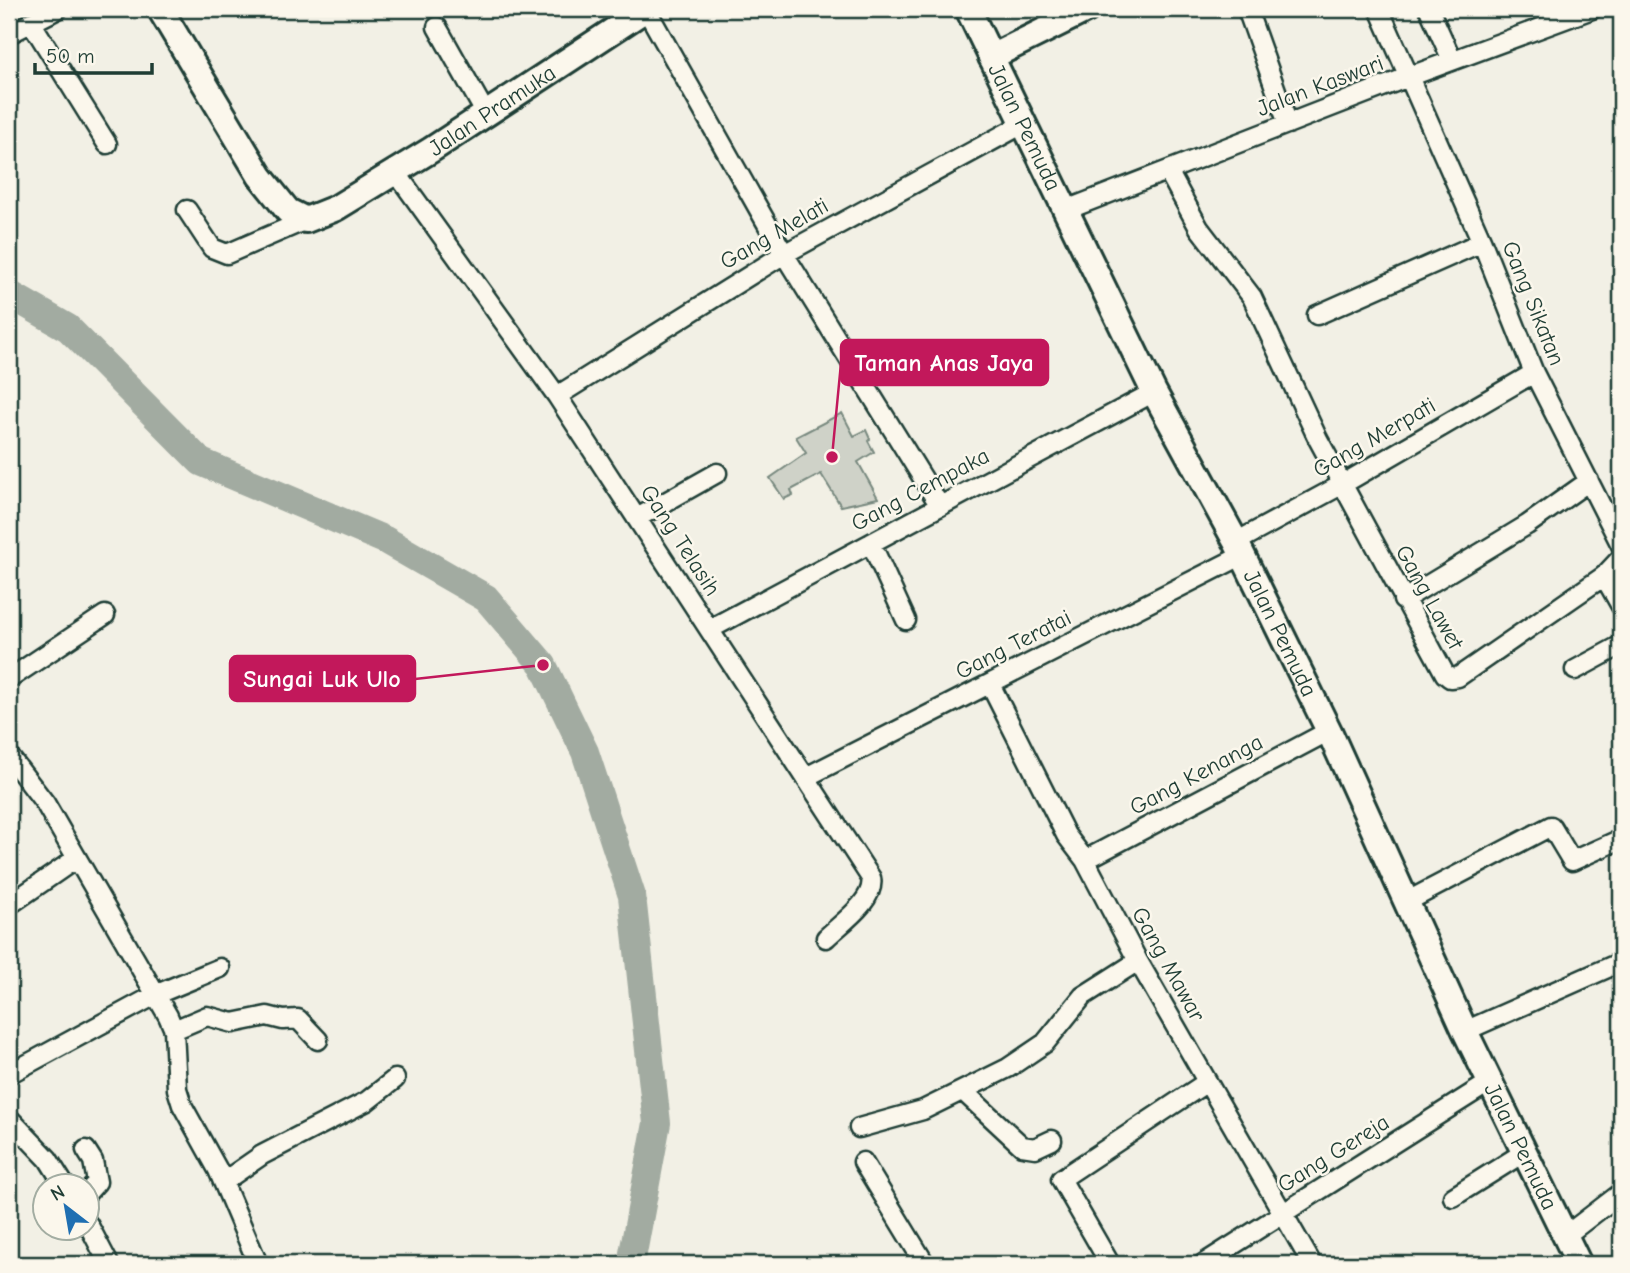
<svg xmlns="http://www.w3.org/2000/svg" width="1630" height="1273" font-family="'Comic Neue',sans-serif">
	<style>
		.green { fill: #cfd2c8; stroke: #77887e; stroke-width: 2 }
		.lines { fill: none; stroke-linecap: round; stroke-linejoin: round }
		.river { stroke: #a2aba1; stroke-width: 28 }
		.street-casing { stroke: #1f3d34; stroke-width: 23 }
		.secondary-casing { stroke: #1f3d34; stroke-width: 30 }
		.street { stroke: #fbf7ec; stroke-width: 18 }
		.secondary { stroke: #fbf7ec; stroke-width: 24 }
		.labels { text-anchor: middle; stroke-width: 5; stroke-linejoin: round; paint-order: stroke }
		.street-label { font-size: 23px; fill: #1f3d34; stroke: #fbf7ec }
		.leader { fill: none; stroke: #c2185b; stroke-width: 2.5 }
		.callout-dot { fill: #c2185b; stroke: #fbf7ec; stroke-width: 2.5 }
		.callout { fill: #c2185b; stroke: #c2185b; stroke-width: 2.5 }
		.callout-label { font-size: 24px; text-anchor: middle; font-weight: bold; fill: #fff }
	</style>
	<rect width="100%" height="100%" fill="#f2f0e5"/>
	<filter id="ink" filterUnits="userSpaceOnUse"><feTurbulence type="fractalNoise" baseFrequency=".0143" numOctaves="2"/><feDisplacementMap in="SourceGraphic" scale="14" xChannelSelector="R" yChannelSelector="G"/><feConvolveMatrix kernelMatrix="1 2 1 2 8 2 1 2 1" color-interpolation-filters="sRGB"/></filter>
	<g filter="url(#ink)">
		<path class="green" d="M842,413L854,436L866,430L870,439L868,441L874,452L858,462L878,498L841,506L821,474L791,490L793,495L784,499L770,478L806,453L796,437Z"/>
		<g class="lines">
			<path class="river" d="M9,294L68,328L201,462L385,540L486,598L543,665L585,752L632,896L657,1123L631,1264"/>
			<g class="street-casing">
				<path id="street" d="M646,9L784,254L940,506
					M1247,9L1288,124
					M1379,9L1482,242L1534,373L1621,545
					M1429,9L1452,60
					M31,22L107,144
					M437,27L486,114
					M9,34L58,9
					M395,171L557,396L871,878C876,900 840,924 826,938
					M1168,171L1199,228L1252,297L1318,439L1445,674L1450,678L1458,677L1604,576
					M187,210L212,248L227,254L306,220
					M1066,210L1408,77L1592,9
					M1317,315L1482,242
					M557,396L784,254L1023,124
					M637,518L717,473
					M1236,542L1343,484L1534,373
					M871,543L906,620
					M1621,558L1604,576L1621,606
					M1403,600L1527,525L1589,481
					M710,629L1154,392
					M1575,670L1621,645
					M9,679L105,615
					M990,684L1066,835L1085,860L1138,961L1312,1264
					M9,756L45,803L168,1016L174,1030L177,1089L182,1105L218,1170L258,1264
					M806,777L1241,556
					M1085,860L1329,731
					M1406,902L1551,826L1572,861L1621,839
					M9,905L77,858
					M174,1030L207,1016L233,1023L267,1016L283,1020L298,1019L318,1040
					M1465,1031L1621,962
					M9,1074L157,994L220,968
					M963,1091L1022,1146L1035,1148L1052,1140
					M9,1118L48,1159L65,1186
					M859,1128L923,1110L1008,1068L1045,1043L1083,996L1138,961
					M86,1150L93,1161L97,1182L88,1192
					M863,1162L925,1264
					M223,1182L262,1155L367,1101L395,1079
					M1453,1197L1523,1153
					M88,1224L109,1264
					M1565,1236L1621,1193
					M1110,1264L1061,1179L1207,1082
					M1203,1264L1490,1082"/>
			</g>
			<g class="secondary-casing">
				<g id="secondary">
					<path id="s1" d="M160,9L260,176L288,211L306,220L336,208L431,150L646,9"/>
					<path id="s2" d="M968,9L1154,392L1236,542L1329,731L1465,1031L1579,1264"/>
					<path d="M991,57L1088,9"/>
				</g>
			</g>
			<use href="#street" class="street"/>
			<use href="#secondary" class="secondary"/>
		</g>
	</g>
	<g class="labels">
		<g class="street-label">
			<text transform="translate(1320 85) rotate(-21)" y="8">Jalan Kaswari</text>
			<text dy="8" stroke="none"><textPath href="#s1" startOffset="476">Jalan Pramuka</textPath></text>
			<text dy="8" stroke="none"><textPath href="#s2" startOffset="131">Jalan Pemuda</textPath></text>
			<text transform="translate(774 233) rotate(-30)" y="8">Gang Melati</text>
			<text transform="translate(1534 303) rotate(68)" y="8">Gang Sikatan</text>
			<text transform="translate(1374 437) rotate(-30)" y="8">Gang Merpati</text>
			<text transform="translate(920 489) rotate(-28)" y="8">Gang Cempaka</text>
			<text transform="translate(681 540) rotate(57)" y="8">Gang Telasih</text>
			<text transform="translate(1430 597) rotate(61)" y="8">Gang Lawet</text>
			<text dy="8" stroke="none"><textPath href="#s2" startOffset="698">Jalan Pemuda</textPath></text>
			<text transform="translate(1013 644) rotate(-27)" y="8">Gang Teratai</text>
			<text transform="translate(1196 774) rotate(-28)" y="8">Gang Kenanga</text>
			<text transform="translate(1169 964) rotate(61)" y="8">Gang Mawar</text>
			<text dy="8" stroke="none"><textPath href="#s2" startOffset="1265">Jalan Pemuda</textPath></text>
			<text transform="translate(1333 1153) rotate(-32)" y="8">Gang Gereja</text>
		</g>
	</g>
	<path class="leader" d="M832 457L841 363M543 665L415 679"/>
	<g class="callout-dot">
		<circle cx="832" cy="457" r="7"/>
		<circle cx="543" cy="665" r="7"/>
	</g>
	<g class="callout">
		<rect x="841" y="340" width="207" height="45" rx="7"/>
		<rect x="230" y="656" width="185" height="45" rx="7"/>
	</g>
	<g class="callout-label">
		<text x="944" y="371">Taman Anas Jaya</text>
		<text x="322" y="687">Sungai Luk Ulo</text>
	</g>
	<rect width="1630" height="1273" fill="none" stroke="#fbf7ec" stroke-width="35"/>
	<rect x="18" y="18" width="1595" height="1238" fill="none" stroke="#1f3d34" stroke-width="2.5" filter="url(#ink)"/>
	<g transform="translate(66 1207) rotate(329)"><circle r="33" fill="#fbf7ec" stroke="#a3ada2" stroke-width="2"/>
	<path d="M0-5L12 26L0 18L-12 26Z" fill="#1f6fb2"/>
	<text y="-10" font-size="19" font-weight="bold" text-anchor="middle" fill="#1f3d34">N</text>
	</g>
	<path d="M35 63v10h117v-10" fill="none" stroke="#1f3d34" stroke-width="3.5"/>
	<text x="46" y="63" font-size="21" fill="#1f3d34" stroke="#fbf7ec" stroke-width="5" paint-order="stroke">50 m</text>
</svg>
